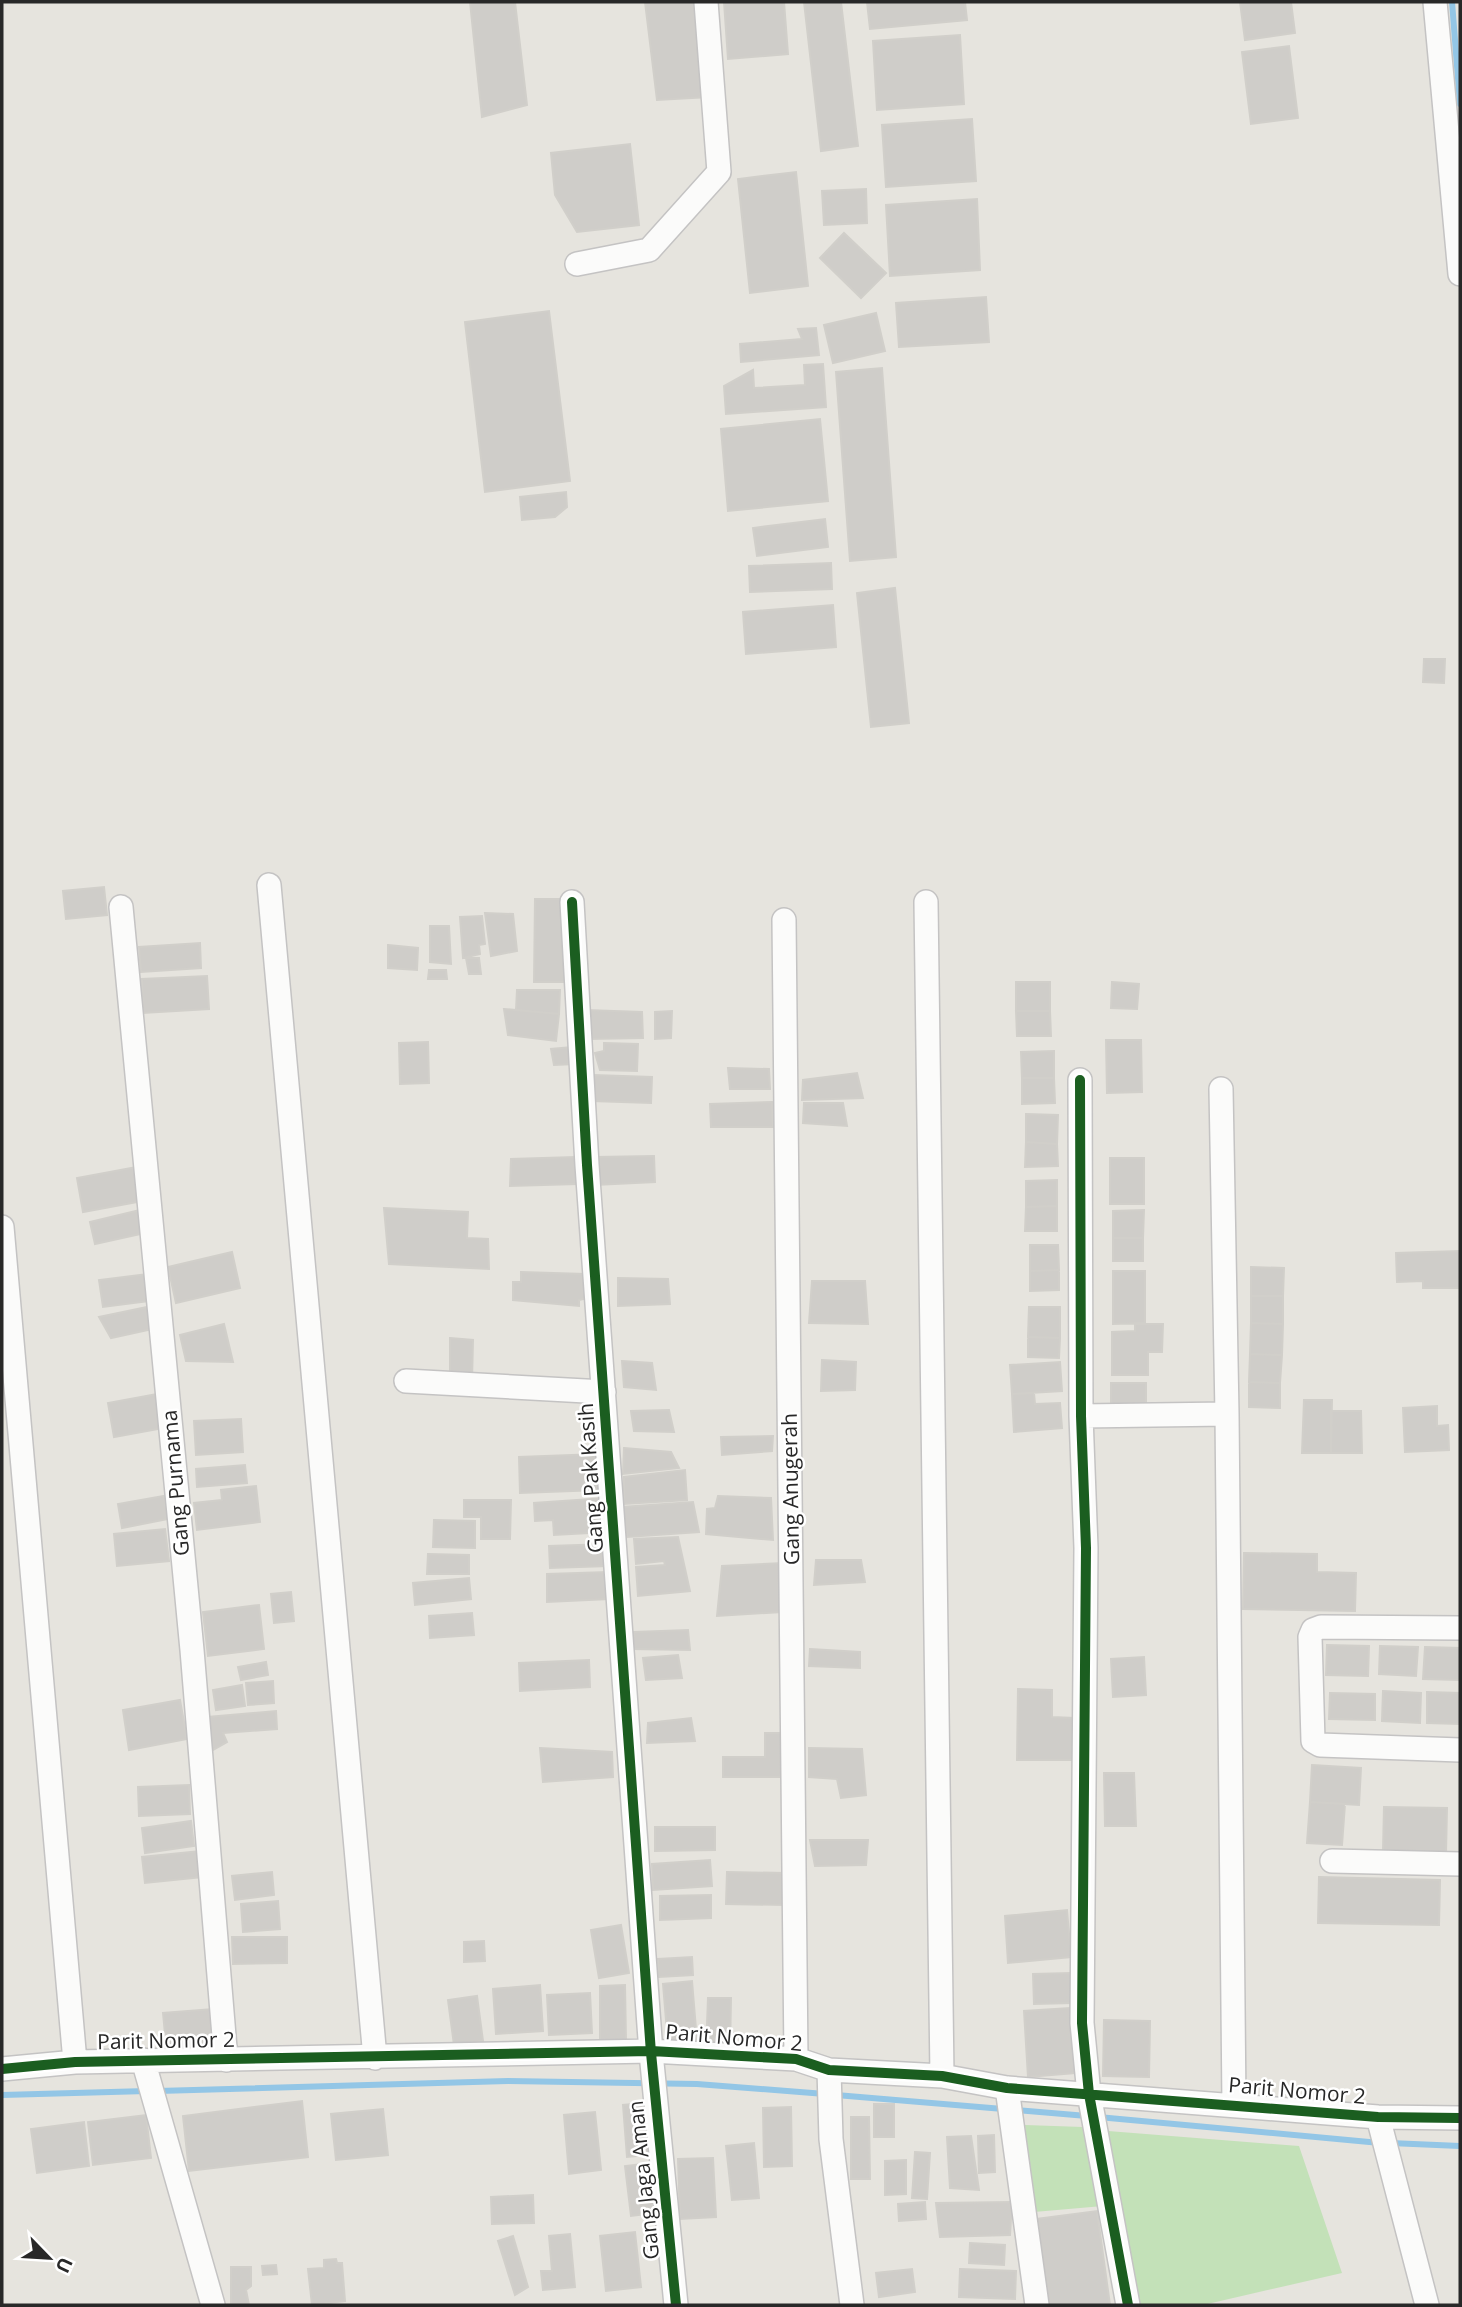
<svg xmlns="http://www.w3.org/2000/svg" width="1462" height="2307" font-family="'Open Sans',sans-serif">
	<style>
		.green { fill: #c3e1b8 }
		.lines { fill: none; stroke-linecap: round; stroke-linejoin: round }
		.stream { stroke: #93c6e6; stroke-width: 6 }
		.building { fill: #cfcdc9; stroke: #d1cfca; stroke-width: 2 }
		.minor-casing { stroke: #c4c3c3; stroke-width: 26 }
		.minor { stroke: #fbfbfa; stroke-width: 23 }
		.cycleway-casing { stroke: #fff; stroke-width: 15 }
		.cycleway { stroke: #1b5e20; stroke-width: 10 }
		.labels { text-anchor: middle; stroke-width: 5; stroke-linejoin: round; paint-order: stroke }
		.street-label { font-size: 21px; fill: #282828; stroke: #fff }
	</style>
	<rect width="100%" height="100%" fill="#e6e4de"/>
	<path class="green" d="M1025,2125L1083,2127L1103,2206L1034,2212Z
		M1108,2131L1299,2146L1342,2273L1203,2305H1137Z"/>
	<g class="lines">
		<path class="stream" d="M1452,2L1460,104
			M158,2091L508,2081L697,2084L825,2094
			M2,2095L147,2091
			M836,2095L1087,2116
			M1098,2117L1380,2143
			M1390,2143L1460,2146"/>
	</g>
	<path class="building" d="M470,2H515L527,105L482,117Z
		M645,2H697L709,97L657,100Z
		M724,2H784L788,54L728,59Z
		M804,2H841L858,146L821,151Z
		M867,2H965L967,20L870,29Z
		M1240,2H1291L1295,33L1245,40Z
		M960,35L964,104L877,110L873,41Z
		M1289,46L1298,118L1251,124L1242,52Z
		M972,119L976,181L886,187L882,125Z
		M630,144L639,225L577,232L555,195L551,153Z
		M796,172L808,286L750,293L738,179Z
		M866,189L867,223L824,225L822,191Z
		M977,199L980,270L890,276L886,205Z
		M844,233L886,273L861,298L820,258Z
		M986,297L989,342L899,347L896,303Z
		M549,311L570,481L485,492L465,322Z
		M876,313L885,351L833,363L824,325Z
		M816,328L819,355L741,362L740,344L802,339L798,329Z
		M823,364L826,407L726,414L724,386L753,370L754,388L805,385L804,365Z
		M882,368L896,557L850,561L836,372Z
		M820,419L828,501L728,511L721,429Z
		M566,492L567,507L555,517L522,520L520,497Z
		M825,519L828,547L757,556L753,528Z
		M831,563L832,589L750,592L749,566Z
		M895,588L909,723L871,727L857,593Z
		M833,605L836,647L746,654L743,612Z
		M1424,659H1445L1444,683L1423,682Z
		M104,887L107,915L66,919L63,891Z
		M535,899H565V982H534Z
		M485,913L513,914L517,951L491,956Z
		M482,916L485,944L479,945L480,954L463,958L460,917Z
		M430,926H449L451,964L430,962Z
		M200,943L201,968L141,972L139,947Z
		M388,945L418,948L417,970L388,968Z
		M466,958H479L481,974H469Z
		M429,970H446L447,979H428Z
		M207,976L209,1009L143,1013L142,979Z
		M1016,982H1050V1011H1016Z
		M1112,982L1139,984L1137,1009L1111,1008Z
		M517,990H560L559,1014L516,1010Z
		M504,1009L559,1014L556,1041L508,1035Z
		M585,1010L642,1012L643,1038L587,1039Z
		M672,1011L671,1038L655,1039V1012Z
		M1016,1011H1050L1051,1036H1017Z
		M1106,1040H1141L1142,1092L1107,1093Z
		M428,1042L429,1083L400,1084L399,1043Z
		M604,1043L638,1044L637,1071L600,1070L595,1053L604,1051Z
		M572,1047L575,1064L554,1065L551,1049Z
		M1054,1051V1078H1022L1021,1052Z
		M728,1068L769,1069L770,1089H730Z
		M857,1073L863,1098L802,1100L803,1080Z
		M593,1075L652,1077L651,1103L592,1101Z
		M1022,1078H1054L1055,1103L1022,1104Z
		M772,1102L773,1127H711L710,1104Z
		M804,1103H843L847,1126L803,1123Z
		M1026,1114L1058,1115L1057,1144L1026,1142Z
		M1026,1142L1057,1144L1058,1166L1025,1167Z
		M654,1156L655,1182L595,1185L596,1157Z
		M575,1157L577,1184L510,1186L511,1159Z
		M1110,1158H1144V1204H1110Z
		M137,1167L143,1201L83,1212L77,1178Z
		M1057,1180V1206L1026,1207V1181Z
		M1057,1206V1231H1025L1026,1207Z
		M384,1208L468,1212L467,1238L488,1239L489,1269L389,1264Z
		M140,1210L145,1233L95,1244L90,1222Z
		M1144,1210L1143,1238H1113V1211Z
		M1113,1238H1143V1261H1113Z
		M1030,1245H1058L1059,1270L1030,1271Z
		M1460,1251V1288H1423V1281L1397,1282L1396,1253Z
		M232,1252L240,1288L176,1303L168,1267Z
		M1251,1267L1284,1268L1283,1296H1251Z
		M1059,1270V1290L1030,1291V1271Z
		M1113,1271H1145V1323L1113,1324Z
		M521,1272L585,1274L588,1298L579,1300V1306L513,1300V1282H521Z
		M147,1274L150,1301L103,1307L99,1280Z
		M618,1278L668,1279L670,1304L618,1306Z
		M812,1281H865L868,1324L809,1323Z
		M1251,1296H1283V1324L1251,1323Z
		M152,1306L157,1328L111,1338L99,1317Z
		M1029,1307H1060V1338L1028,1337Z
		M1251,1323L1283,1324L1282,1355L1250,1354Z
		M224,1324L233,1362L186,1361L180,1335Z
		M1135,1324H1163L1162,1352H1148V1375H1112V1332L1135,1331Z
		M1028,1337L1060,1338L1059,1358L1028,1357Z
		M450,1338L473,1340L472,1381L450,1379Z
		M1250,1354L1282,1355L1280,1383L1249,1382Z
		M822,1360L856,1362L855,1390L821,1391Z
		M622,1361L652,1363L656,1390L624,1387Z
		M1060,1362L1062,1391L1012,1394L1010,1365Z
		M1249,1382L1280,1383V1408L1249,1407Z
		M1111,1383H1146V1407H1111Z
		M163,1393L169,1427L114,1437L108,1403Z
		M1034,1393L1035,1404L1060,1403L1062,1428L1014,1432L1012,1394Z
		M1304,1400H1332L1331,1453H1302Z
		M1437,1406V1426L1448,1425L1449,1450L1405,1452L1403,1408Z
		M669,1410L674,1432L634,1431L631,1411Z
		M1331,1411H1361L1362,1453H1331Z
		M241,1419L243,1452L196,1455L194,1421Z
		M773,1436L772,1451L722,1455L721,1437Z
		M624,1448L671,1452L679,1468L623,1474Z
		M598,1454L599,1490L520,1493L519,1457Z
		M245,1465L247,1483L197,1487L196,1469Z
		M685,1470L687,1500L624,1504V1477Z
		M256,1486L260,1522L197,1530L194,1503L222,1500L221,1490Z
		M164,1496L168,1519L122,1528L118,1504Z
		M718,1496L771,1498L773,1540L706,1534L707,1509L715,1508Z
		M605,1498L607,1532L554,1535L553,1520L535,1521L534,1503Z
		M464,1500H511L510,1539H481V1517H464Z
		M693,1502L699,1532L627,1537L622,1507Z
		M434,1520L475,1521V1548L433,1547Z
		M165,1529L169,1561L117,1566L114,1534Z
		M678,1537L690,1591L638,1596L636,1567L665,1565L664,1561L636,1564L634,1539Z
		M608,1544V1566L550,1568L549,1546Z
		M1244,1553L1317,1554V1572L1356,1573L1355,1611L1243,1609Z
		M428,1554L469,1555V1574H427Z
		M816,1560H861L865,1582L814,1585Z
		M783,1563L782,1612L717,1616L722,1566Z
		M608,1572L609,1599L547,1602V1574Z
		M469,1578L471,1599L415,1605L413,1583Z
		M291,1592L294,1621L274,1623L271,1594Z
		M259,1605L264,1649L208,1656L203,1612Z
		M472,1613L474,1635L430,1638L429,1616Z
		M688,1630L690,1650L632,1649L634,1632Z
		M1327,1645L1369,1646L1368,1676L1326,1675Z
		M1380,1646L1418,1647L1416,1676L1379,1674Z
		M1425,1647L1460,1648V1680L1423,1679Z
		M810,1649L860,1652V1668L809,1666Z
		M678,1655L682,1678L646,1680L643,1658Z
		M1144,1657L1146,1695L1113,1697L1111,1659Z
		M589,1660L590,1687L520,1691L519,1663Z
		M266,1662L268,1675L241,1680L238,1667Z
		M273,1681L274,1703L248,1705L246,1683Z
		M242,1685L245,1706L216,1710L213,1690Z
		M1018,1689L1052,1690V1717L1074,1718L1073,1760H1017Z
		M1383,1691L1421,1693L1420,1723L1382,1721Z
		M1427,1692L1460,1693V1724L1427,1723Z
		M1330,1693L1375,1694V1720L1329,1719Z
		M180,1700L187,1739L129,1750L123,1710Z
		M276,1711L277,1729L223,1733L227,1742L211,1751L208,1717Z
		M691,1718L695,1741L647,1743L648,1723Z
		M765,1733H789L788,1777H723V1757H765Z
		M540,1748L612,1752L613,1777L543,1782Z
		M809,1748L862,1749L866,1795L841,1798L837,1779L809,1777Z
		M1312,1765L1361,1768L1359,1805L1310,1802Z
		M1104,1773H1134L1136,1826H1105Z
		M189,1785L190,1814L139,1816L138,1787Z
		M1310,1802L1345,1804L1342,1845L1307,1843Z
		M1384,1807L1447,1808L1446,1853L1383,1851Z
		M191,1821L194,1846L145,1853L142,1828Z
		M655,1827H715V1850L655,1851Z
		M810,1840H868L866,1865L815,1866Z
		M200,1851L202,1877L145,1883L142,1857Z
		M710,1860L712,1886L653,1890L652,1864Z
		M272,1872L274,1895L235,1900L232,1876Z
		M727,1872L785,1873L784,1905L726,1904Z
		M1319,1877L1440,1880L1439,1925L1318,1923Z
		M711,1895V1918L660,1920V1896Z
		M278,1901L280,1929L243,1932L241,1904Z
		M1067,1910L1071,1957L1008,1963L1005,1916Z
		M621,1925L629,1973L599,1978L591,1930Z
		M232,1937H287V1963L233,1964Z
		M484,1941L485,1961L464,1962V1942Z
		M692,1957L693,1975L659,1977L658,1959Z
		M1071,1973L1072,2003L1034,2004L1033,1974Z
		M692,1981L697,2041L668,2044L663,1984Z
		M540,1985L543,2031L496,2034L493,1989Z
		M625,1985L626,2041L600,2042V1986Z
		M590,1993L592,2033L549,2035L547,1995Z
		M477,1996L483,2041L454,2045L448,2000Z
		M708,1998H731L730,2051H706Z
		M1070,2008L1075,2073L1028,2077L1024,2011Z
		M213,2009L216,2051L167,2055L163,2013Z
		M1104,2020L1150,2021L1149,2077L1103,2076Z
		M302,2101L308,2157L189,2171L183,2116Z
		M654,2102L658,2154L627,2157L623,2105Z
		M874,2104H894V2137H874Z
		M791,2107L792,2166L764,2167L763,2108Z
		M383,2109L388,2155L336,2160L331,2114Z
		M595,2112L601,2170L569,2174L564,2115Z
		M146,2115L151,2158L93,2165L88,2122Z
		M851,2117H869L870,2179H851Z
		M84,2122L89,2166L37,2173L31,2129Z
		M994,2135L995,2172L979,2173L978,2136Z
		M971,2136L979,2190L950,2188L947,2137Z
		M754,2143L759,2198L732,2200L726,2146Z
		M915,2152L930,2153L927,2199L912,2198Z
		M713,2158L716,2217L680,2219L678,2159Z
		M906,2160V2194L885,2195V2161Z
		M650,2163L656,2213L631,2216L625,2166Z
		M533,2195L534,2223L492,2224L491,2197Z
		M925,2202L926,2219L899,2221L898,2204Z
		M1012,2202L1010,2235L940,2237L936,2203Z
		M1097,2211L1110,2305H1046L1035,2219Z
		M635,2232L641,2287L606,2291L600,2236Z
		M570,2234L575,2287L543,2290L541,2271H552L549,2236Z
		M513,2236L528,2287L515,2295L498,2241Z
		M970,2243L1005,2245L1004,2265L969,2263Z
		M336,2259L337,2263H342L345,2301L312,2305L308,2269L324,2268V2260Z
		M276,2265L277,2274L263,2275L262,2266Z
		M231,2267H251V2286L246,2290L249,2305H231Z
		M912,2269L915,2292L879,2297L876,2273Z
		M960,2269L1016,2271L1015,2299L959,2297Z"/>
	<g class="lines">
		<g class="minor-casing">
			<path id="minor" d="M1435,2L1460,274
				M577,264L649,250L719,172L706,2
				M269,885L375,2058
				M572,902L587,1165L651,2053L676,2305
				M926,902L942,2076
				M121,907L192,1650L226,2060
				M784,920L796,2059
				M1080,1080L1081,1416L1086,1548L1082,2023L1089,2094L1128,2305
				M2,1227L75,2062
				M406,1381L604,1392
				M1227,1414L1234,2105
				M1081,1416L1227,1414L1221,1089
				M1460,1628L1321,1627L1313,1630L1310,1637L1313,1741L1320,1745L1460,1750
				M1332,1861L1460,1864
				M143,2060L213,2305
				M2,2069L75,2062L651,2051L796,2059L829,2070L942,2076L1007,2088L1378,2117L1460,2118
				M829,2070L831,2139L852,2305
				M1007,2088L1037,2305
				M1378,2117L1427,2305"/>
		</g>
		<use href="#minor" class="minor"/>
		<g class="cycleway-casing">
			<path id="cycleway" d="M572,902L587,1165L651,2053L676,2305
				M1080,1080L1081,1416L1086,1548L1082,2023L1089,2094L1128,2305
				M2,2069L75,2062L651,2051L796,2059L829,2070L942,2076L1007,2088L1378,2117L1460,2118"/>
		</g>
		<use href="#cycleway" class="cycleway"/>
	</g>
	<g class="labels">
		<g class="street-label">
			<text transform="translate(591 1478) rotate(-94)" y="7">Gang Pak Kasih</text>
			<text transform="translate(176 1483) rotate(-95)" y="7">Gang Purnama</text>
			<text transform="translate(791 1489) rotate(-91)" y="7">Gang Anugerah</text>
			<text transform="translate(734 2038) rotate(5)" y="7">Parit Nomor 2</text>
			<text transform="translate(166 2041) rotate(-1)" y="7">Parit Nomor 2</text>
			<text transform="translate(1297 2091) rotate(5)" y="7">Parit Nomor 2</text>
			<text transform="translate(644 2180) rotate(-96)" y="7">Gang Jaga Aman</text>
		</g>
	</g>
	<rect width="1462" height="2307" fill="none" stroke="#282828" stroke-width="7"/>
	<g transform="translate(49 2258) rotate(115)" stroke="#ffffff" stroke-width="5" paint-order="stroke">
	<path d="M0-5L12 26L0 18L-12 26Z" fill="#282828"/>
	<text y="-10" font-size="19" font-weight="bold" text-anchor="middle" fill="#282828">U</text>
	</g>
</svg>
